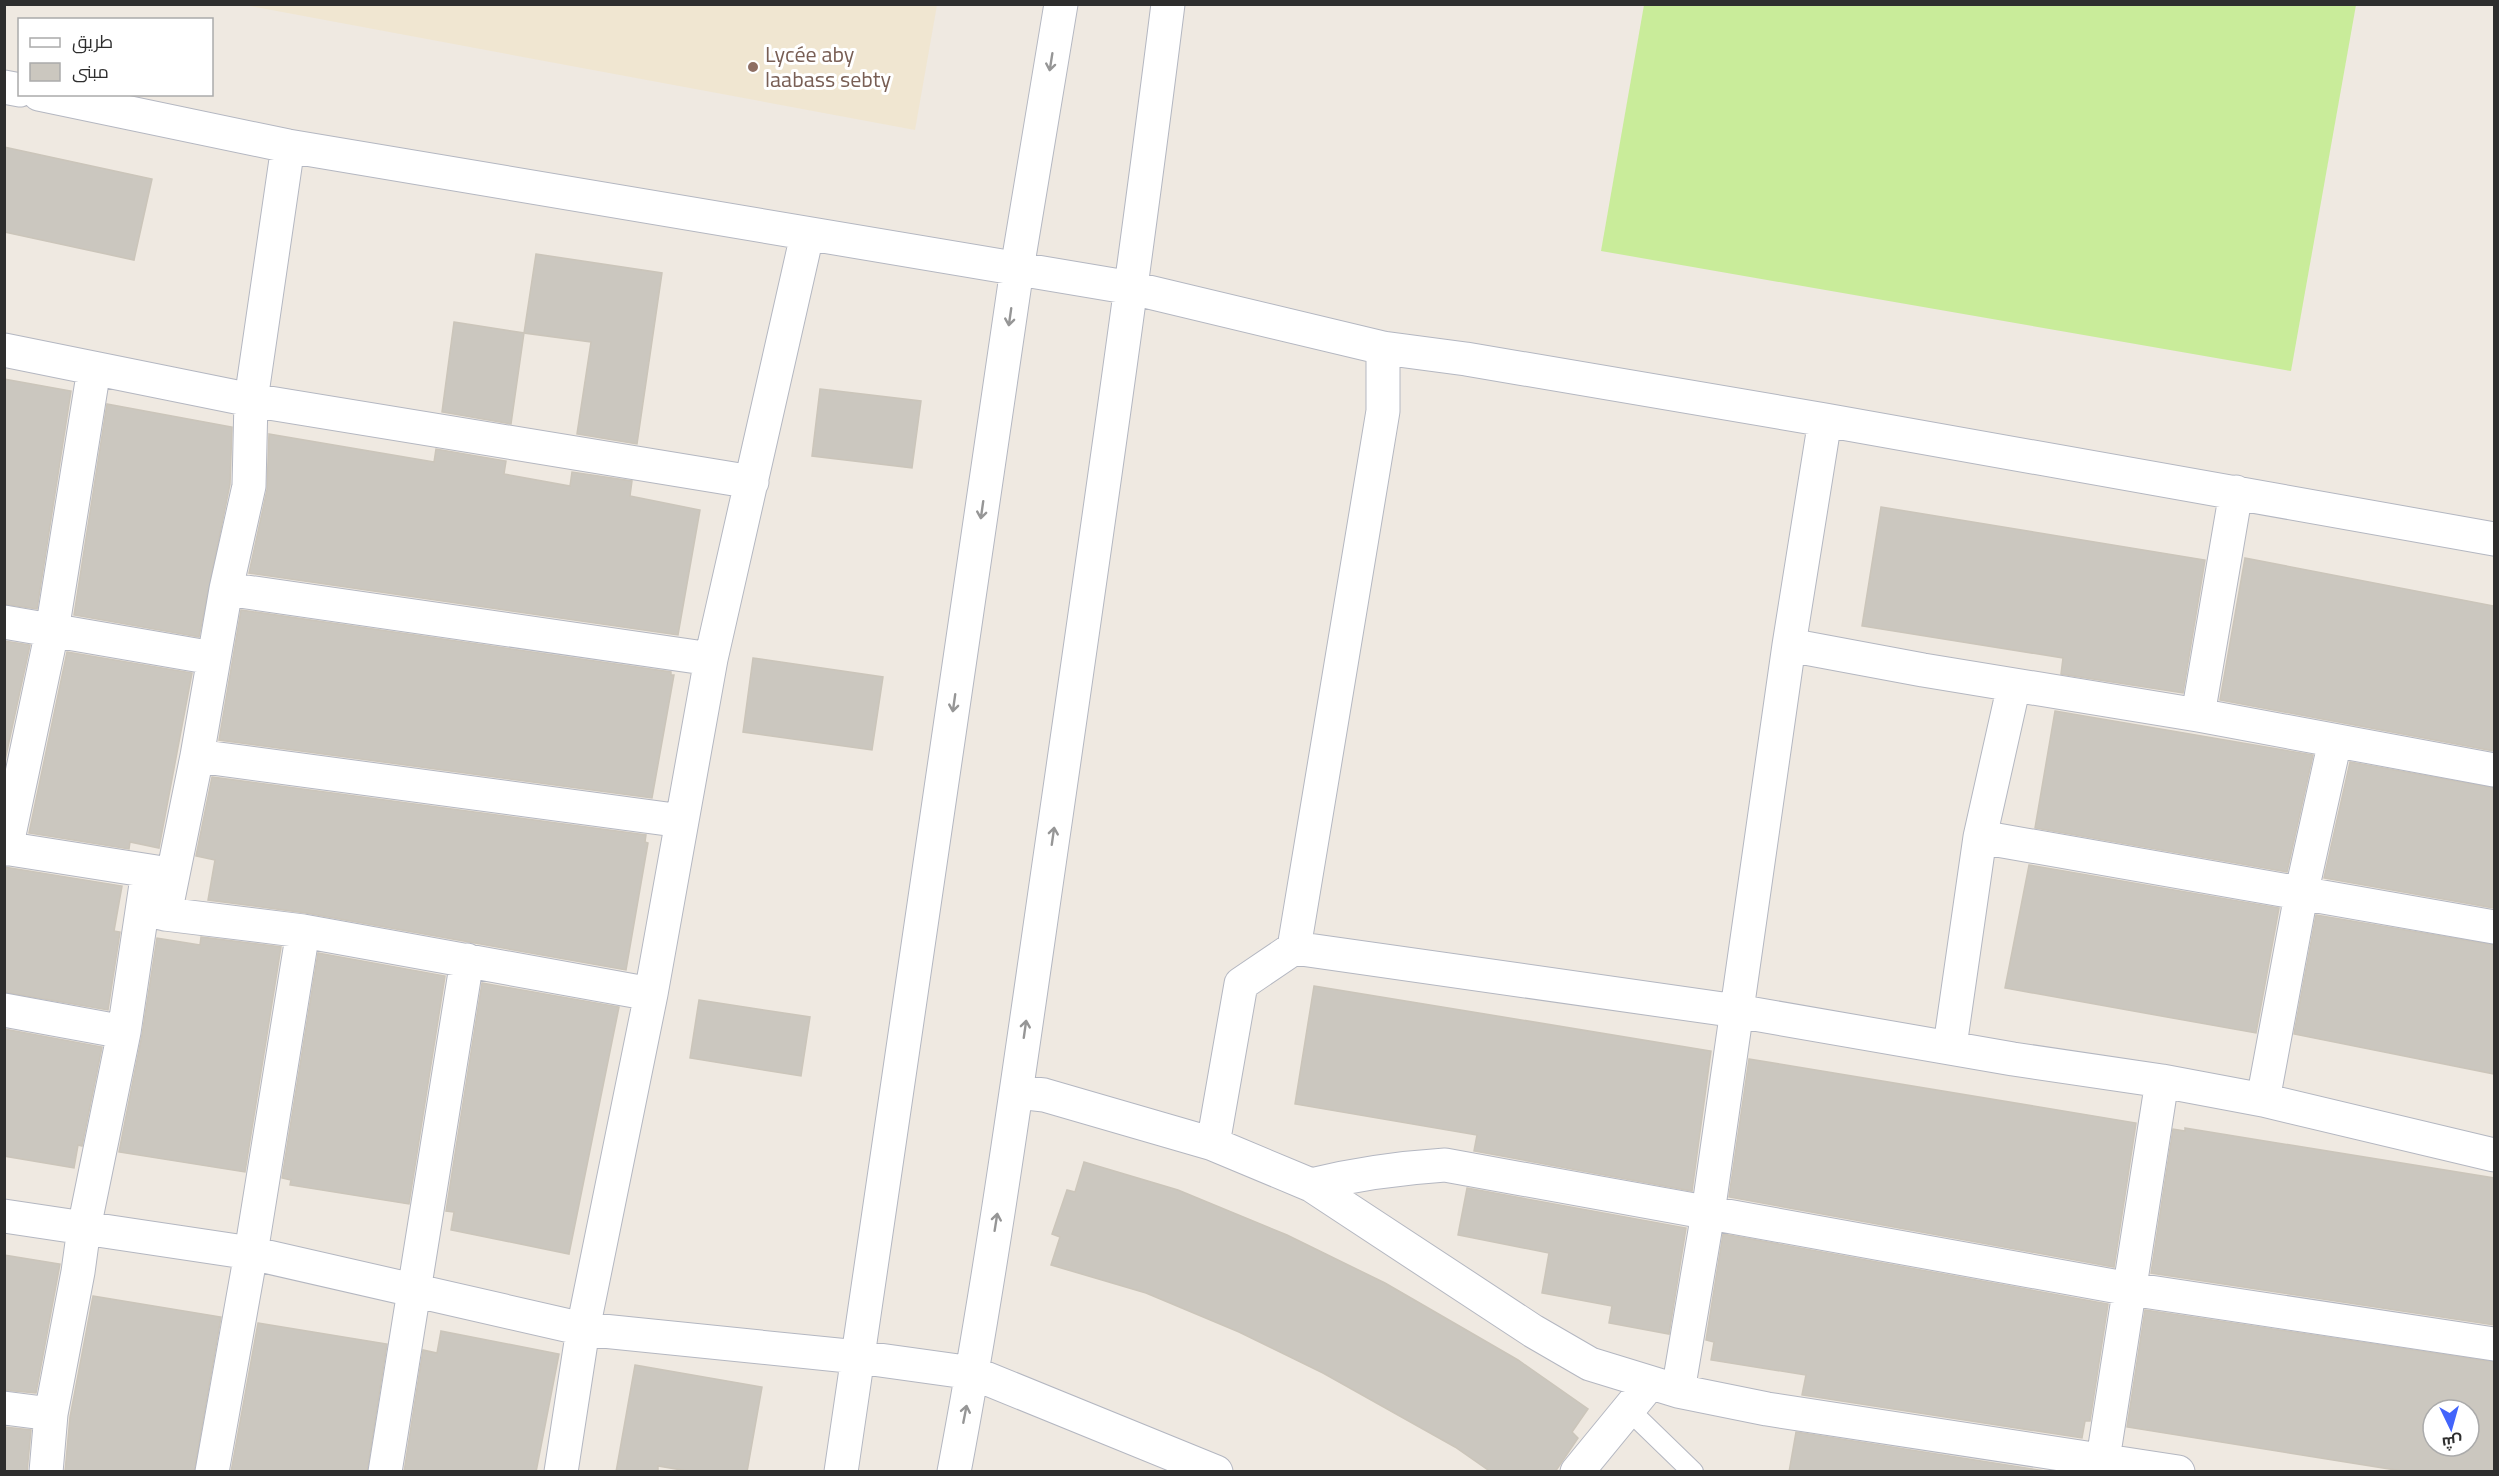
<svg xmlns="http://www.w3.org/2000/svg" width="2499" height="1476" font-family="'Titillium Web',Cairo,sans-serif">
	<style>
		.education { fill: #f0e6d1 }
		.pitch { fill: #c9ec9a }
		.building { fill: #cbc7bf; stroke: #cbc5ba; stroke-width: 1.5; fill-rule: evenodd }
		.lines { fill: none; stroke-linecap: round; stroke-linejoin: round }
		.lane-casing { stroke: #b4b7c1; stroke-width: 22 }
		.street-casing { stroke: #b4b7c1; stroke-width: 35 }
		.lane { stroke: #fff; stroke-width: 20 }
		.street { stroke: #fff; stroke-width: 33 }
		.oneway { stroke: #969696 }
		.education-dot { fill: #8d6e63; stroke: #fff; stroke-width: 2 }
		.labels { text-anchor: middle; stroke-width: 6; stroke-linejoin: round; paint-order: stroke }
		.education-label { font-size: 22px; fill: #785e54; stroke: #fff; text-anchor: start }
	</style>
	<rect width="100%" height="100%" fill="#efe9e1"/>
	<path class="education" d="M244,5H937L915,130Z"/>
	<path class="pitch" d="M1644,5H2356L2291,371L1601,251Z"/>
	<path class="building" d="M4,147L152,179L134,260L4,232Z
		M536,254L662,273L637,444L577,434L591,342L524,333Z
		M454,322L524,333L511,424L442,412Z
		M4,379L71,391L37,609L4,604Z
		M820,389L921,401L912,468L812,456Z
		M107,404L232,427L230,484L199,637L74,615Z
		M269,434L434,462L436,449L506,461L504,474L570,486L572,472L632,481L630,496L700,510L678,635L249,573L267,490Z
		M1881,507L2205,560L2183,693L2061,674L2063,658L1862,626Z
		M2245,558L2494,606V751L2220,700Z
		M241,610L671,672V675H674L652,798L219,740Z
		M4,641L30,645L4,765Z
		M67,652L192,673L159,848L130,842L129,849L29,833Z
		M753,658L883,677L872,750L743,732Z
		M2055,711L2313,755L2287,872L2035,828Z
		M2350,762L2494,788V908L2324,878Z
		M212,777L646,835L645,842L648,843L626,970L306,913L208,900L215,860L196,856Z
		M2029,865L2279,908L2256,1033L2005,988Z
		M4,867L122,886L114,931L120,932L108,1010L4,992Z
		M2316,915L2494,945V1074L2294,1034Z
		M201,937L281,947L245,1172L119,1152L142,1035L157,938L200,945Z
		M318,953L445,976L409,1204L290,1185L291,1180L282,1178Z
		M482,983L619,1007L569,1254L451,1230L454,1212L446,1211Z
		M1314,986L1711,1051L1692,1191L1474,1151L1477,1135L1295,1104Z
		M699,1000L810,1017L801,1076L690,1058Z
		M4,1029L102,1047L82,1146L78,1145L74,1168L4,1156Z
		M1749,1059L2136,1123L2114,1267L1729,1197Z
		M2185,1128L2494,1178V1325L2151,1273L2173,1129L2185,1131Z
		M1084,1162L1178,1190L1287,1235L1385,1283L1518,1360L1588,1409L1572,1432L1578,1438L1555,1472H1491L1455,1447L1323,1373L1239,1332L1146,1293L1051,1265L1060,1237L1052,1234L1067,1190L1075,1192Z
		M1467,1188L1686,1228L1669,1334L1609,1323L1612,1306L1542,1293L1549,1253L1458,1235Z
		M1723,1234L2108,1304L2090,1421H2085L2082,1438L1802,1395L1806,1375L1711,1360L1714,1342L1706,1340Z
		M4,1255L60,1264L36,1393L4,1390Z
		M93,1296L221,1317L194,1472H65L70,1417Z
		M2145,1310L2494,1362V1472H2408L2127,1427ZM2433,1410H2469V1446H2433Z
		M258,1323L387,1344L367,1472H231Z
		M441,1331L559,1354L536,1472H404L423,1350L437,1353Z
		M635,1365L762,1387L747,1472H693L658,1466V1472H616Z
		M4,1427L31,1430L27,1472H4Z
		M1796,1432L2051,1472H1789Z"/>
	<g class="lines">
		<g class="lane-casing">
			<path id="lane" d="M1628,1409L1693,1472"/>
		</g>
		<g class="street-casing">
			<path id="street" d="M4,87L20,90
				M39,94L288,146L1132,288L1383,348L1466,359L1825,420L2494,539
				M4,350L251,400L752,482
				M1825,420L1789,645L1923,670L2198,715L2494,770
				M226,589L711,659
				M4,622L213,658
				M2014,685L1980,837L2494,927
				M2198,715L2236,492
				M197,756L682,821
				M4,848L169,874
				M6,849L52,631L94,369
				M144,909L165,914L303,931L651,994
				M165,914L197,756L226,589L249,486L251,400L288,146
				M1294,948L1383,411V348
				M4,1010L124,1032
				M1950,1046L1980,837
				M1016,1092L1044,1095L1213,1144L1311,1185L1533,1331L1590,1364L1678,1391L1767,1409L2178,1472
				M2263,1100L2301,895L2335,741
				M1213,1144L1241,984L1294,948L1737,1011L2013,1059L2162,1081L2263,1100L2494,1155
				M1311,1185C1356,1174 1399,1168 1445,1165L2130,1289L2494,1344
				M4,1216L251,1253L583,1329L858,1357L973,1373L1216,1472
				M1678,1391L1708,1213L1789,645
				M4,1408L51,1414
				M46,1472L51,1414L78,1272L84,1228L124,1032L148,871
				M212,1472L251,1253L303,931
				M385,1472L467,960
				M561,1472L583,1329L651,994L711,659L807,235
				M841,1472L1017,269L1061,4
				M954,1472C995,1254 1024,1035 1056,816C1095,546 1134,276 1168,4
				M1577,1472L1650,1383
				M2101,1472L2162,1081"/>
		</g>
		<use href="#lane" class="lane"/>
		<use href="#street" class="street"/>
	</g>
	<defs><path id="oneway-shaft" d="M-6 0H5M1.5-3L5.5 0L1.5 3" fill="none" stroke-width="1.6" stroke-linecap="round" stroke-linejoin="round" transform="scale(1.5)"/></defs>
	<g class="oneway">
		<use href="#oneway-shaft" transform="translate(1051 62) rotate(99)"/>
		<use href="#oneway-shaft" transform="translate(1010 317) rotate(98)"/>
		<use href="#oneway-shaft" transform="translate(982 510) rotate(98)"/>
		<use href="#oneway-shaft" transform="translate(954 703) rotate(98)"/>
		<use href="#oneway-shaft" transform="translate(1053 836) rotate(-82)"/>
		<use href="#oneway-shaft" transform="translate(1025 1029) rotate(-82)"/>
		<use href="#oneway-shaft" transform="translate(996 1222) rotate(-81)"/>
		<use href="#oneway-shaft" transform="translate(965 1414) rotate(-79)"/>
	</g>
	<circle class="education-dot" cx="753" cy="67" r="6"/>
	<g class="labels">
		<g class="education-label">
			<text x="765" y="62">Lycée aby<tspan x="765" dy="25">laabass sebty</tspan></text>
		</g>
	</g>
	<rect width="2499" height="1476" fill="none" stroke="#2e2e2e" stroke-width="12"/>
	<rect x="18" y="18" width="195" height="78" fill="#ffffff" stroke="#ababab" stroke-width="1.5"/>
	<rect x="30" y="38" width="30" height="9" fill="#ffffff" stroke="#ababab" stroke-width="1.5"/>
	<text x="72" y="48" font-size="18" fill="#2e2e2e">طريق</text>
	<rect x="30" y="63" width="30" height="18" fill="#cbc7bf" stroke="#ababab" stroke-width="1.5"/>
	<text x="72" y="78" font-size="18" fill="#2e2e2e">مبنى</text>
	<g transform="translate(2451 1428) rotate(175)"><circle r="28" fill="#ffffff" stroke="#ababab" stroke-width="1.5"/>
	<path d="M0-4.5L10 22L0 15L-10 22Z" fill="#4264fb"/>
	<text y="-9" font-size="16" font-weight="bold" text-anchor="middle" fill="#2e2e2e">ش</text>
	</g>
</svg>
